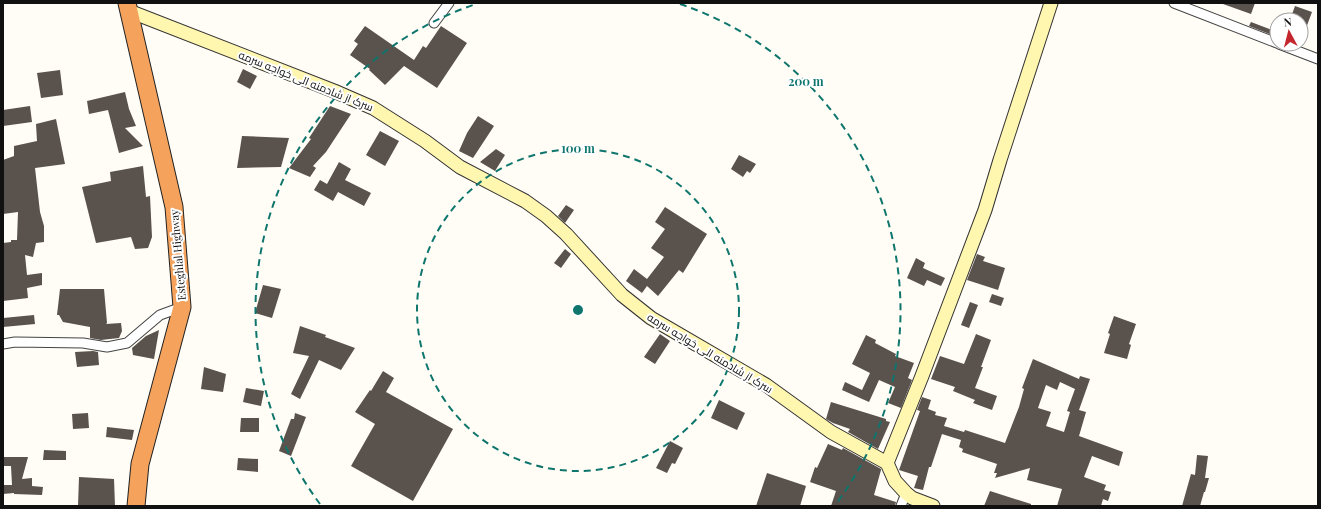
<svg xmlns="http://www.w3.org/2000/svg" width="1321" height="509" font-family="'Playfair Display',Cairo,serif">
	<style>
		.building { fill: #5a524d; fill-rule: evenodd }
		.lines { fill: none; stroke-linecap: round; stroke-linejoin: round }
		.street-casing { stroke: #444; stroke-width: 11 }
		.secondary-casing { stroke: #333; stroke-width: 15 }
		.highway-casing { stroke: #222; stroke-width: 19 }
		.street { stroke: #fff; stroke-width: 9 }
		.secondary { stroke: #fff6b0; stroke-width: 13 }
		.highway { stroke: #f5a25d; stroke-width: 17 }
		.ring { fill: none; stroke: #0f766e; stroke-width: 2; stroke-dasharray: 7 5 }
		.labels { text-anchor: middle; stroke-width: 4; stroke-linejoin: round; paint-order: stroke }
		.street-label { font-size: 11px; fill: #111; stroke: #fff }
		.centre { fill: #0f766e; stroke: #fff; stroke-width: 2 }
		.ring-label { font-size: 12px; text-anchor: middle; font-weight: bold; fill: #0f766e; stroke: #fff; stroke-width: 4; stroke-linejoin: round; paint-order: stroke }
	</style>
	<rect width="100%" height="100%" fill="#fffdf5"/>
	<path class="building" d="M1223,3H1255L1251,14L1223,4Z
		M1295,6L1312,12L1302,39H1301V20H1290Z
		M1251,22L1277,32V37L1249,26Z
		M365,26L414,60L423,46L426,48L441,26L467,43L437,88L404,66L385,85L369,70L370,69L350,55L358,44L354,41Z
		M243,69L257,76L250,89L237,82Z
		M60,70L63,95L41,98L37,73Z
		M125,92L129,109L136,126L125,128L143,146L119,153L108,110L89,114L87,101Z
		M30,106L32,122L3,126V110Z
		M330,106L351,114L326,152L313,166L316,168L310,177L289,168L311,139L309,138Z
		M478,116L494,126L473,158L459,151L467,133Z
		M56,119L65,164L35,168L40,212L44,226V242L36,243L33,257L25,255L27,275L42,273V285L27,288L28,298L3,301V243L11,242V240H17L18,212L3,214V160L14,156V146L37,141L36,124Z
		M380,131L399,141L385,166L366,155Z
		M242,136L289,138L281,167L237,168Z
		M496,149L505,155L495,171L480,162Z
		M739,155L756,164L750,173L747,171L743,177L731,169Z
		M339,162L351,169L345,180L371,193L364,206L338,192L333,201L314,190L320,180L327,184Z
		M143,166L146,197L150,196L152,237L148,248L135,249L131,237L96,243L82,187L111,181L110,172Z
		M566,205L574,210L565,223L558,216Z
		M665,207L707,234L683,273L679,270L658,296L647,286L642,293L626,281L634,269L647,279L664,257L651,248L665,229L655,222Z
		M565,249L571,254L561,268L554,263Z
		M977,254L985,257L983,261L1005,268L998,290L967,280Z
		M916,258L925,263L923,268L945,278L941,286L927,280L924,286L907,278Z
		M263,285L281,289L272,318L255,313Z
		M60,289H104L107,323L106,324L121,323L122,331L119,338L101,340L90,338V327L63,322L59,315H57Z
		M992,294L1004,298L1001,306L989,302Z
		M970,302L978,305L969,328L961,325Z
		M34,315L35,324L3,327V318Z
		M1114,316L1136,324L1129,344L1131,345L1127,359L1104,353L1110,334L1108,333Z
		M300,326L326,335L325,337L355,348L341,370L319,360L300,399L291,394L309,356L293,353Z
		M159,330L154,359L133,355L132,348L146,336Z
		M660,334L670,341L655,364L644,357Z
		M976,334L991,340L981,367H983L975,388L997,396L992,410L973,403L975,400L953,391L955,387L931,379L940,356L964,364Z
		M866,335L876,340L875,343L896,354L895,356L914,363L908,378L912,380L901,408L888,403L895,387L879,380L869,402L842,390L845,382L862,390L870,373L852,364Z
		M93,351L98,352L99,365L77,367L75,352Z
		M1033,359L1079,379L1080,376L1090,379L1079,410L1086,412L1079,436L1123,452L1119,466L1092,456L1084,477L1106,485L1104,490L1111,492L1108,501L1103,499L1101,506H1057L1062,489L1027,480L1030,468L995,478L997,473H994L997,464L962,452L963,449L959,447L961,440L942,434L931,467H929L923,490L914,488L918,476L899,470L920,411L917,410L922,397L931,400L928,409L936,412L935,415L947,418L944,426L964,432L965,430L1005,443L1019,407L1024,389L1022,388ZM1060,382L1075,389L1067,411L1070,412L1064,432L1046,426L1051,412L1038,408L1046,385L1057,390Z
		M204,367L226,374L223,392L201,389Z
		M383,371L394,378L386,392L453,429L413,501L351,466L375,424L355,412L370,390L371,391Z
		M246,388L264,391L261,406L243,402Z
		M719,400L745,413L737,430L711,418Z
		M831,402L886,419V421L890,422L878,449L848,432L850,429L833,423L826,419Z
		M88,413L89,428L73,429L72,414Z
		M295,413L306,417L291,456L279,451L291,419H294Z
		M241,418H259V432H240Z
		M107,427L134,430L132,440L106,437Z
		M670,441L683,448L675,464L672,463L667,473L656,468Z
		M828,444L842,450L843,448L881,469V470L874,495L896,502L895,506H831L836,491L810,482L815,467L817,468Z
		M44,450L66,451V460H43Z
		M1197,455L1208,456L1205,478H1209L1205,492H1204L1200,506H1182L1191,474L1195,475Z
		M3,457H28L22,479L32,478V486L43,487L42,495L14,494V493L3,494V485H12L11,466H3Z
		M238,458L258,459V472L237,470Z
		M767,473L806,486L800,506H756Z
		M79,477L114,479L115,506H78Z
		M990,491L1031,504V506H984Z"/>
	<g class="lines">
		<g class="street-casing">
			<path id="street" d="M1174,3L1277,43
				M434,23L449,3
				M1279,44L1318,59
				M3,344L15,342L83,343L107,347L127,343L160,315L182,307
				M901,506L906,493"/>
		</g>
		<g class="secondary-casing">
			<path id="secondary" d="M129,11L334,91L373,108L425,141L460,167L525,201L546,216L566,234L622,295L651,318L766,385L831,432L887,463L895,481L906,493L912,498L933,506
				M887,463L922,376L985,210L1000,160L1051,3"/>
		</g>
		<g class="highway-casing">
			<path id="highway" d="M127,3L174,207L182,307L140,464L136,506"/>
		</g>
		<use href="#street" class="street"/>
		<use href="#secondary" class="secondary"/>
		<use href="#highway" class="highway"/>
	</g>
	<g class="ring">
		<circle cx="578" cy="310" r="161"/>
		<path d="M320 504A323 323 0 0 1 476 4M680 4A323 323 0 0 1 836 504"/>
	</g>
	<g class="labels">
		<g class="street-label">
			<text transform="translate(306 81) rotate(22)" y="4">سرک از شادمنه الی خواجه سرمه</text>
			<text transform="translate(178 255) rotate(-95)" y="4">Esteghlal Highway</text>
			<text transform="translate(710 353) rotate(31)" y="4">سرک از شادمنه الی خواجه سرمه</text>
		</g>
	</g>
	<circle cx="578" cy="310" r="6" class="centre"/>
	<g class="ring-label">
		<text x="806" y="86">200 m</text>
		<text x="578" y="153">100 m</text>
	</g>
	<rect width="1321" height="509" fill="none" stroke="#111111" stroke-width="8"/>
	<g transform="translate(1289 32) rotate(353)"><circle r="19" fill="#ffffff" stroke="#a0a0a0"/>
	<path d="M0-3L7 15L0 10L-7 15Z" fill="#c4262e"/>
	<text y="-6" font-size="11" font-weight="bold" text-anchor="middle" fill="#111111">N</text>
	</g>
</svg>
